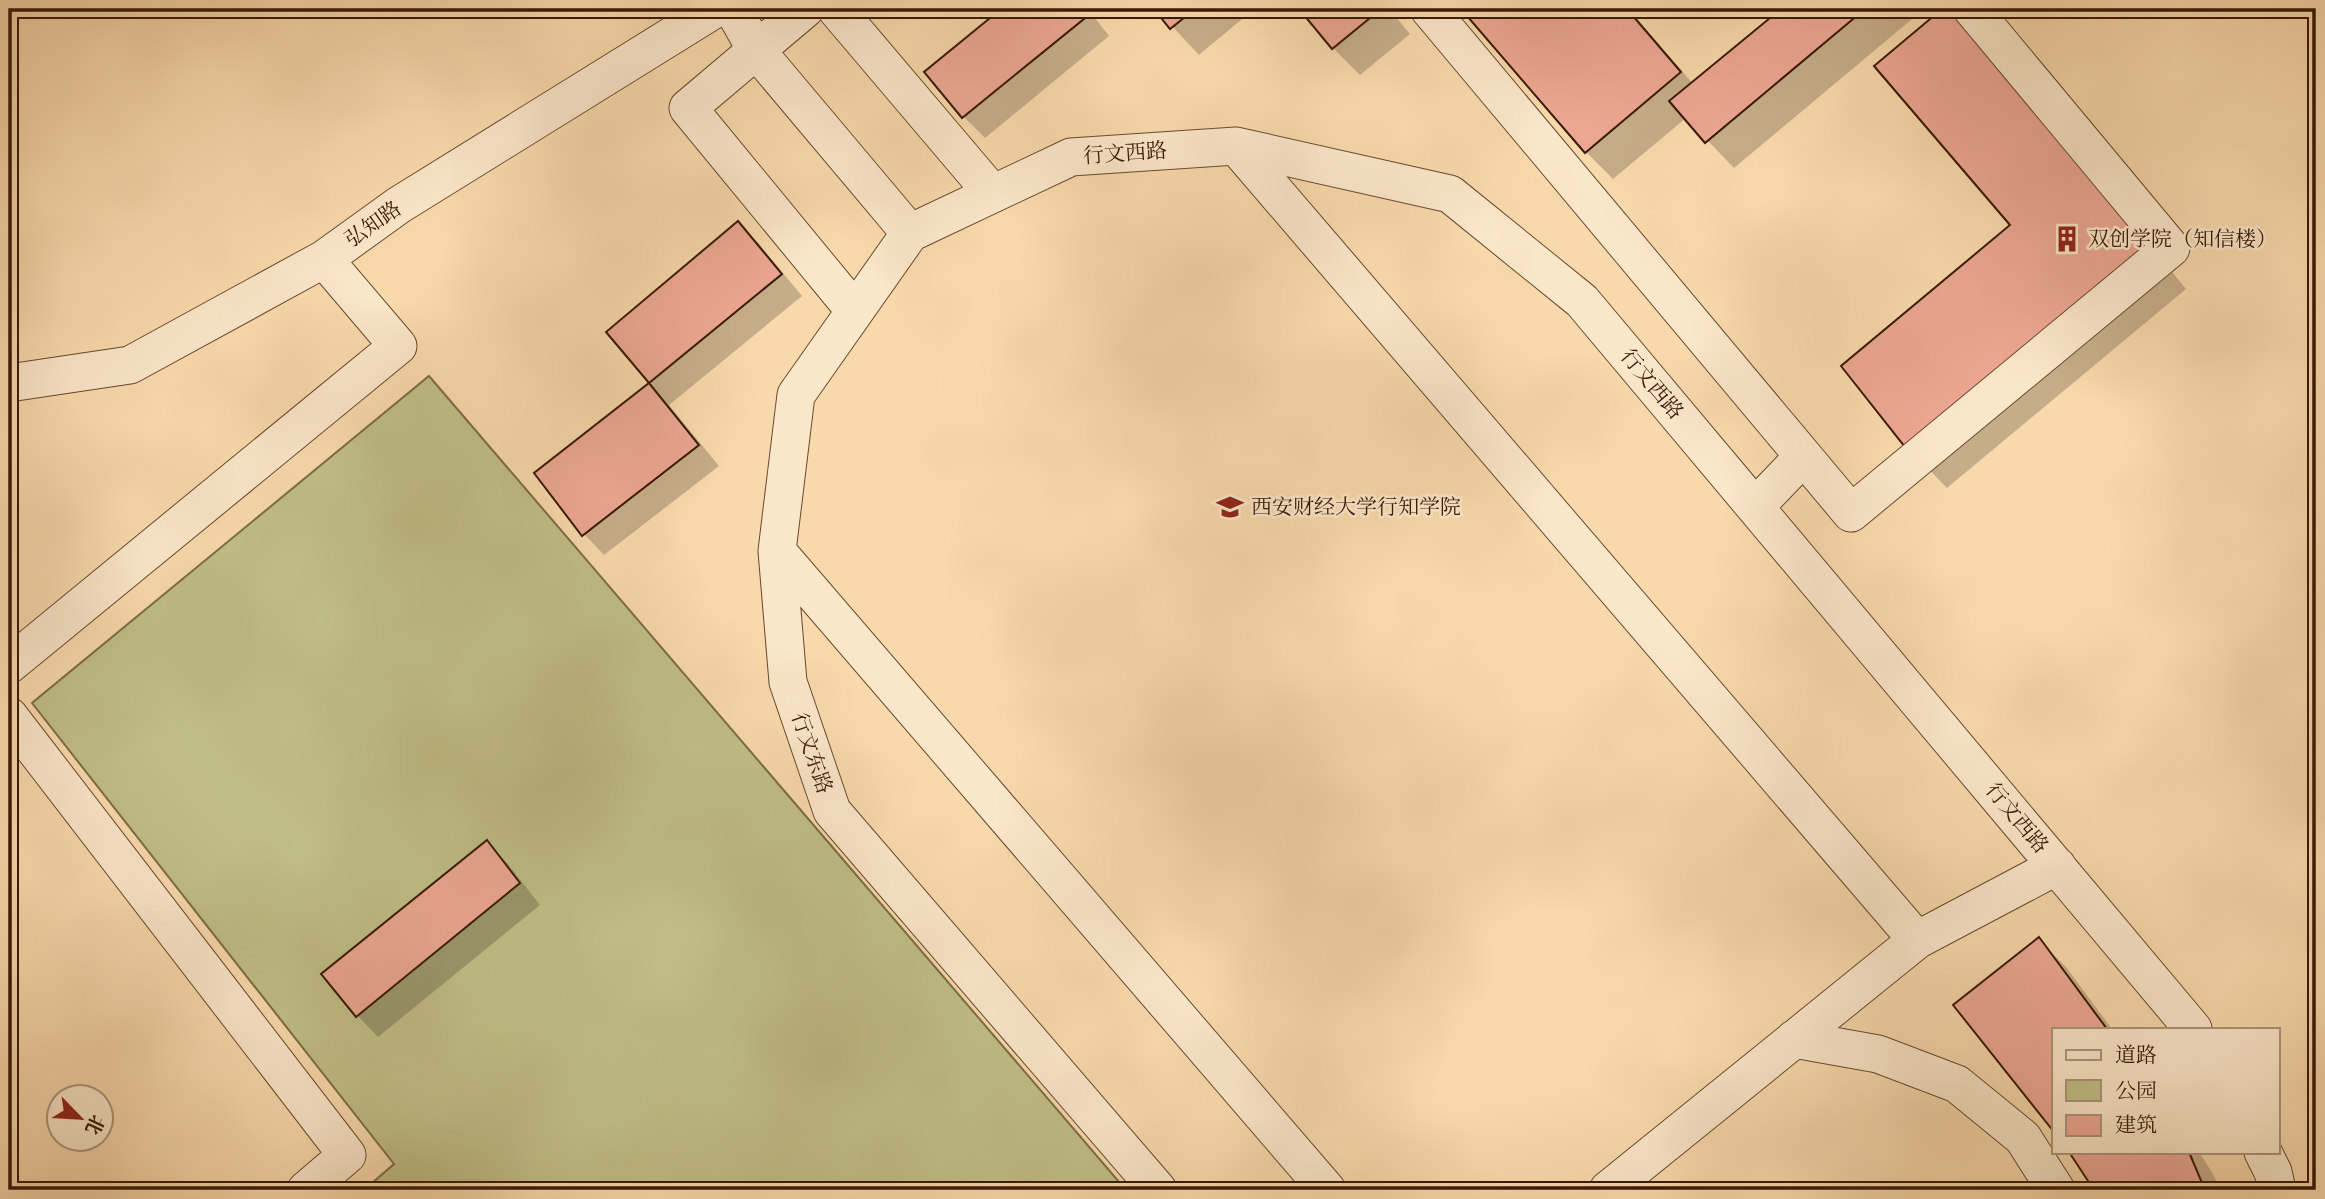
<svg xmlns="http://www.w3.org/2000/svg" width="2325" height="1199" font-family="'Libre Caslon Text','Noto Serif SC',serif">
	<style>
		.green { fill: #c0be87; stroke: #7c6c46; stroke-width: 2 }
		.shadow { fill: #0003 }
		.building { fill: #eca793; stroke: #391904; stroke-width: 2 }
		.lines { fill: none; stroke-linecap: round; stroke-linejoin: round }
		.minor-casing { stroke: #69492e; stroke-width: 39 }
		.minor { stroke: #fae6c9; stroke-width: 37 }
		.labels { text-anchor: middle; stroke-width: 5; stroke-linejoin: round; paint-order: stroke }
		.street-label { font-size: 21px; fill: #391904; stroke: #fae6c9 }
		.poi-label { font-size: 21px; fill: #391904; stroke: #fae6c9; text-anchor: start }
	</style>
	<rect width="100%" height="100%" fill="#f8d9ac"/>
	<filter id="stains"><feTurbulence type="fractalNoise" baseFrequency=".00286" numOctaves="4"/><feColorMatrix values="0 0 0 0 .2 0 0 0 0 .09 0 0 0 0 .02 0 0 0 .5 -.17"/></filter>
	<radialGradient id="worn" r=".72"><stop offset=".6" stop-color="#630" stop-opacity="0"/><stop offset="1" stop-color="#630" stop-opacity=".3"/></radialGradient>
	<path class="green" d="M429,376L1126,1190H364L394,1164L32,703Z"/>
	<path class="shadow" d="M1004,9H1088L1109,36L985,138L964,117L927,72Z
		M1156,9H1254L1199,55Z
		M1301,9H1389L1410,34L1360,75L1333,48Z
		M1463,9H1629L1693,84L1784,9H1924L1734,168L1686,118L1613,179L1586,152Z
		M1944,9H1950L1984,43L2186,289L1947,488L1911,451L2012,226L1877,66Z
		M738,223L759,244L802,296L669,405L719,466L604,555L584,534L537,473L652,383L609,332Z
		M486,842L507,863L540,905L378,1037L358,1016L324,975Z
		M2039,940L2066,967L2112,1029H2054Z
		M2071,1152H2199L2213,1174L2220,1190H2096Z"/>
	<path class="building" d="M1001,9H1086L1090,14L962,118L924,72Z
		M1154,9H1195L1170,29Z
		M1299,9H1381L1332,49Z
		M1461,9H1627L1681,72L1585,153Z
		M1781,9H1865L1705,143L1669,101Z
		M1942,9H1951L2151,252L1909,452L1841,366L2010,225L1874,66Z
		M738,221L782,274L649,383L606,332Z
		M649,383L699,445L582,536L534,473Z
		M487,840L520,883L356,1017L321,974Z
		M2039,937L2107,1029H2054V1132L1953,1005Z
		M2069,1152H2189L2205,1190H2094Z"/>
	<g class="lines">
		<g class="minor-casing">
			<path id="minor" d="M733,9L756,50L910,233
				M805,9L688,108L855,311
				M836,9L993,194
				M1429,9L1851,513L2171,248L1972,9
				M1236,146L1917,940
				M9,383L130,365L324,259L399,205L715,9
				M1755,507L1803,457
				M777,551L1327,1190
				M9,665L398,346L324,259
				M9,716L347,1155L306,1190
				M1794,1039L1878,1054L1957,1084L2023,1138L2056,1190
				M2263,1152L2273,1172L2277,1190
				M1158,1190L832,811L788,682L777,551L796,395L910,233L1071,157L1236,146L1450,194L1582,301L2193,1029
				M1608,1190L1917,940L2057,866"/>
		</g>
		<use href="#minor" class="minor"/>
	</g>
	<defs>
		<g id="building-bare" transform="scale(2.1)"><path d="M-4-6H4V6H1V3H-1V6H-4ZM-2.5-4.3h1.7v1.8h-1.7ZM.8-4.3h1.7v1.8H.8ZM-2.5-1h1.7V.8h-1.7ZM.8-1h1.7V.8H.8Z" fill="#8f2418" stroke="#fae6c9" stroke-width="2.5" paint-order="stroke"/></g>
		<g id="university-bare" transform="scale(2.1)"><path d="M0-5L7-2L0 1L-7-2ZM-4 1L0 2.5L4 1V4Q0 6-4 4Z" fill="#8f2418" stroke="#fae6c9" stroke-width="2.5" paint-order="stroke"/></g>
	</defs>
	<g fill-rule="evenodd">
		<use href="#building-bare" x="2067" y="239"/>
		<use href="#university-bare" x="1230" y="507"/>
	</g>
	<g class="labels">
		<g class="street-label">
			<text transform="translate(1125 153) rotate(-4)" y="7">行文西路</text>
			<text transform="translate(373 224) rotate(-35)" y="7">弘知路</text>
			<text transform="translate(1652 384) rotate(50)" y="7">行文西路</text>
			<text transform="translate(812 753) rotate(71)" y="7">行文东路</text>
			<text transform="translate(2017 818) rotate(50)" y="7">行文西路</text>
		</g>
		<g class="poi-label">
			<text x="2088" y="246">双创学院（知信楼）</text>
			<text x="1251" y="514">西安财经大学行知学院</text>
		</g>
	</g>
	<rect width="2325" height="1199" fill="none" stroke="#f8d9ac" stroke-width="35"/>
	<rect x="10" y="10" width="2304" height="1178" fill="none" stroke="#391904" stroke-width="3.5"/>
	<rect x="18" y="18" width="2290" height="1164" fill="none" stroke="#391904" stroke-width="2"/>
	<rect x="2052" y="1028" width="228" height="126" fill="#fae6c9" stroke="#ad947a" stroke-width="2"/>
	<rect x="2066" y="1050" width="35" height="10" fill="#fae6c9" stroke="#ad947a" stroke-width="2"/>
	<text x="2115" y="1062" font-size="21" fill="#391904">道路</text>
	<rect x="2066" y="1080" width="35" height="21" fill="#c0be87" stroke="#ad947a" stroke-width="2"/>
	<text x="2115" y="1098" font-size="21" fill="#391904">公园</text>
	<rect x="2066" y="1115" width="35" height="21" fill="#eca793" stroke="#ad947a" stroke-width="2"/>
	<text x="2115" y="1132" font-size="21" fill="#391904">建筑</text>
	<g transform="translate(80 1118) rotate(115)"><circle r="33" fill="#fae6c9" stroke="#ad947a" stroke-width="2"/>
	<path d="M0-5L12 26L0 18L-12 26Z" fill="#8f2418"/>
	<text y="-10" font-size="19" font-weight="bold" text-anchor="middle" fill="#391904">北</text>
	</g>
	<rect width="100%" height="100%" filter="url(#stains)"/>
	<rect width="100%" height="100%" fill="url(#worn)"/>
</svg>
